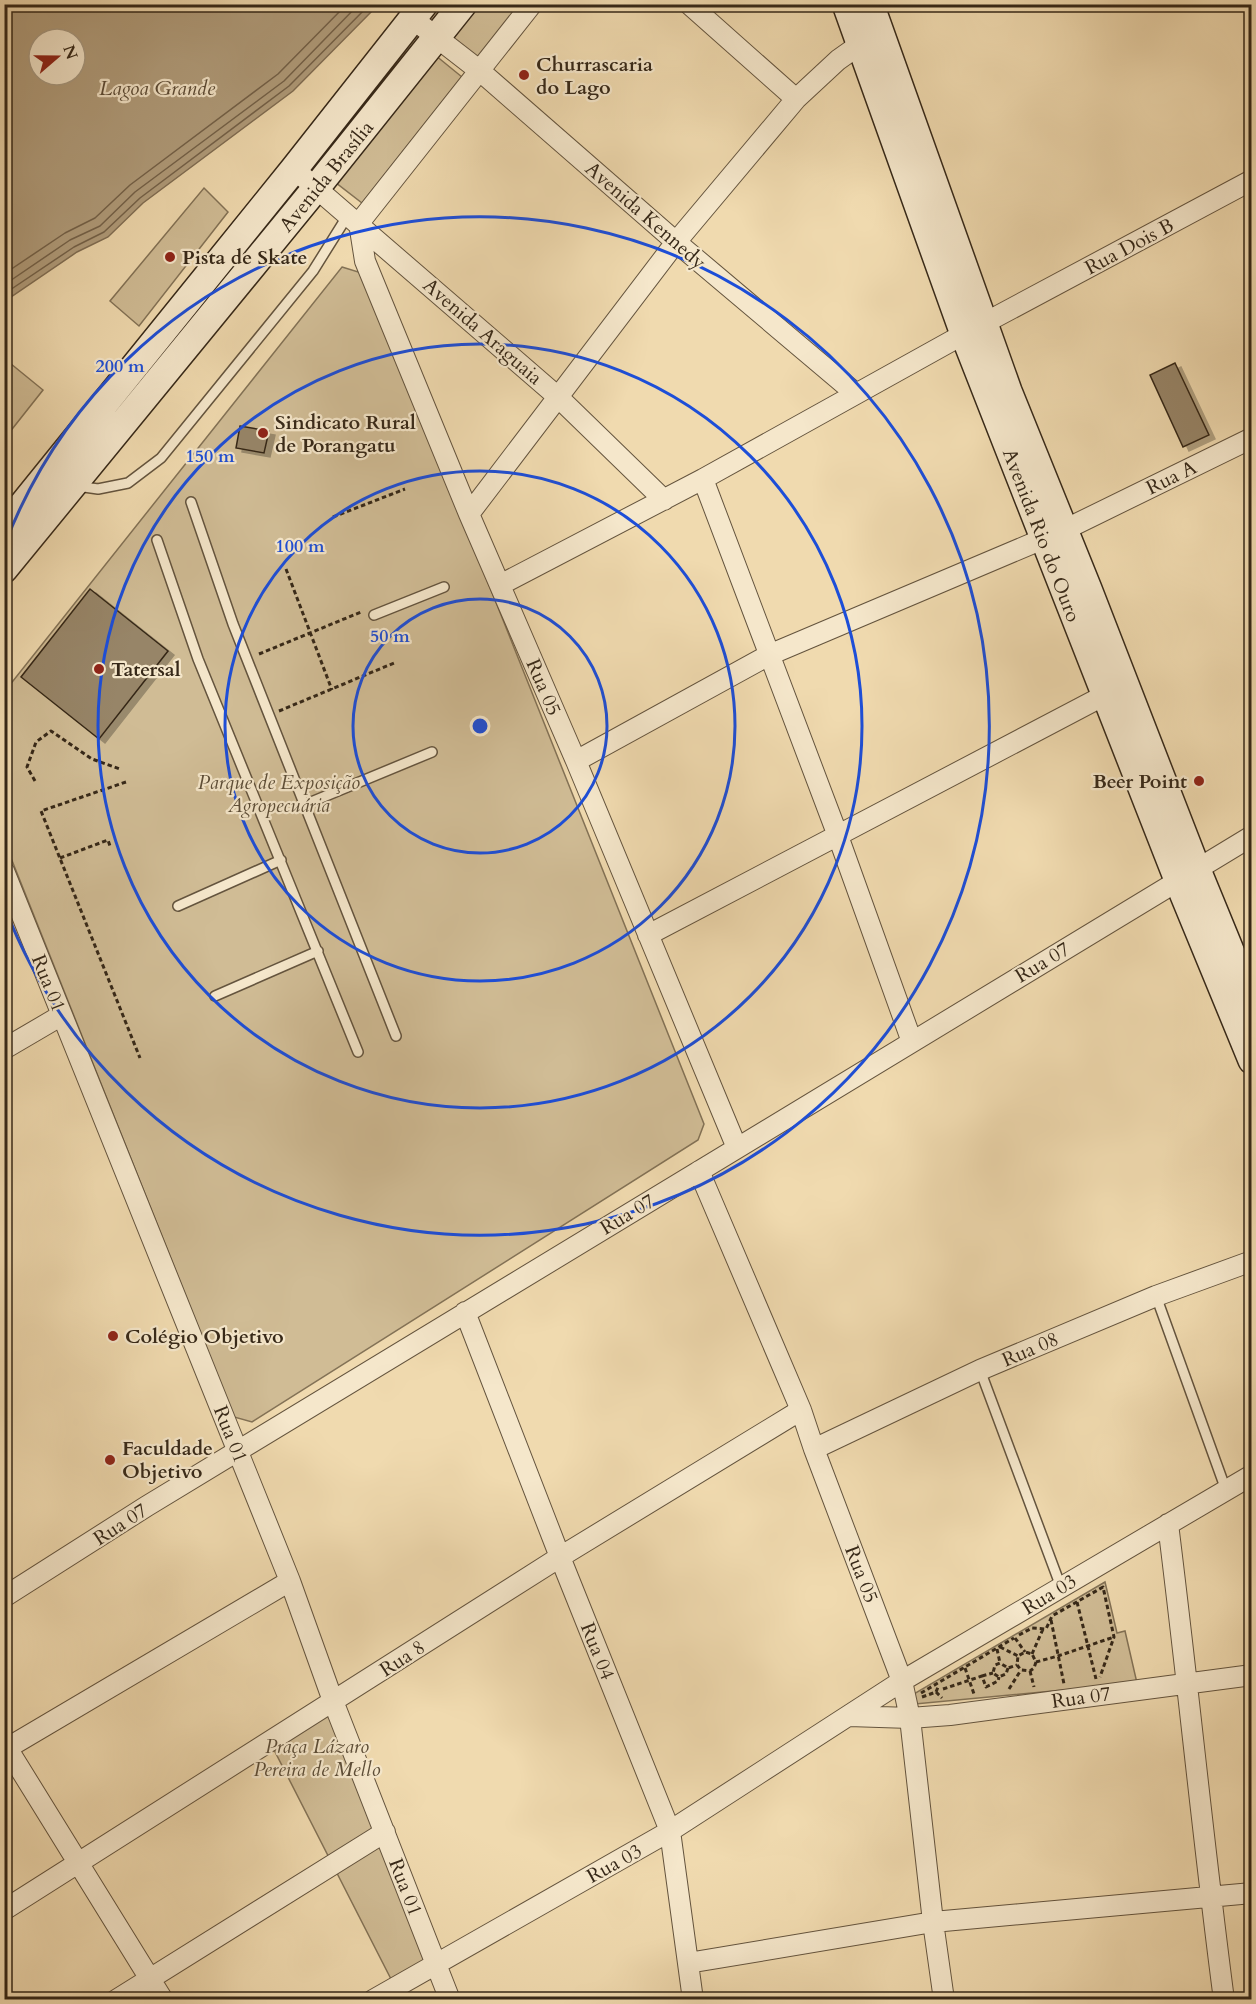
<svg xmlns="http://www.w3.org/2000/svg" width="1256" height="2004" font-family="Cardo,serif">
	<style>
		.green { fill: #d0bc95; stroke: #837256; stroke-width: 1.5 }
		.water { fill: #b19d7c; stroke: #806e54; stroke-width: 1.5; fill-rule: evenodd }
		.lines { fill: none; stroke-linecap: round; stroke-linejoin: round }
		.shore { stroke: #74624a; stroke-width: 1.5 }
		.building { fill: #978567; stroke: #362818; stroke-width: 1.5; filter: url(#shadow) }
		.lane-casing { stroke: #64543e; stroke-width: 12 }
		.street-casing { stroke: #64543e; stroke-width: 22 }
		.secondary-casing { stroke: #362818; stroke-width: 30 }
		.path { stroke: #362818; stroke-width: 3; stroke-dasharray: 4.5 3; stroke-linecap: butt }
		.lane { stroke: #f5e7cb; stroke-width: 9 }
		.street { stroke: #f5e7cb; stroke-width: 20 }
		.secondary { stroke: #f5e7cb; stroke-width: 27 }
		.ring { fill: none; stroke: #1d4ed8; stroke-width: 3 }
		.poi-dot { fill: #8f2418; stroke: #f5e7cb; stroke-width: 2 }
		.labels { text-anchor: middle; stroke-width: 4.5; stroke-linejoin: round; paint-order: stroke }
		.poi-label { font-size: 20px; font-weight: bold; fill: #362818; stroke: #f5e7cb; text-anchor: start }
		.street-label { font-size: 20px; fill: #362818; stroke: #f5e7cb }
		.park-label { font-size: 20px; font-style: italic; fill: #5c4d37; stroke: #f5e7cb }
		.water-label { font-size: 21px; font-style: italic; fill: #5b4b36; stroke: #f5e7cb }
		.centre { fill: #1d4ed8; stroke: #f5e7cb; stroke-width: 3 }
		.ring-label { font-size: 18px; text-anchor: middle; font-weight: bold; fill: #1d4ed8; stroke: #f5e7cb; stroke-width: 4.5; stroke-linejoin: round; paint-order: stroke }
	</style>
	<defs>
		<filter id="shadow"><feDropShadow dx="6" dy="4" stdDeviation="0" flood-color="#0004"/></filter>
	</defs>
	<rect width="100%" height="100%" fill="#f0daaf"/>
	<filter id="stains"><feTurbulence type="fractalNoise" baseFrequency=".00333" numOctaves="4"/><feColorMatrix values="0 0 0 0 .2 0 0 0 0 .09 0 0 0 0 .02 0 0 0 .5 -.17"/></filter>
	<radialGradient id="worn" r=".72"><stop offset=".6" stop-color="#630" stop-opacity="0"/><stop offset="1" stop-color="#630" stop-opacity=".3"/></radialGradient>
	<path class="green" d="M473,5H521L477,60L447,36Z
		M435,55L462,77L362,203L335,182Z
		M204,188L228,212L139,326L110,301Z
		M342,267L365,274L704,1124L698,1140L252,1422L234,1417L5,843V691Z
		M5,359L43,390L5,438Z
		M1105,1582L1117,1633L1125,1631L1137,1683L915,1704L912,1695Z
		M333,1701L428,1959L392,1981L269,1740Z"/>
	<path class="water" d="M5,4H378V5L293,91L143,203L108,237L77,252L5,301ZM39,39H75V75H39Z"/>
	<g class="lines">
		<path class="shore" d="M4,274L65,233L95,218L130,185L278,74L347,4
			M4,285L70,240L100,226L135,192L284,81L359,4
			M4,294L74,247L104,232L140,198L289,86L370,4"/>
	</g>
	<path class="building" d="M1175,363L1209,435L1183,447L1150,375Z
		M240,426L269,431L264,453L236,448Z
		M90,589L168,651L99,739L21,677Z"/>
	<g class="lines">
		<g class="lane-casing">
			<path id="lane" d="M77,486L98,489L128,483L161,458L313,271L348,215
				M191,502L233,624L396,1036
				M157,540L198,659L358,1052
				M374,615L444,587
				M304,805L432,752
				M178,906L281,860
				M215,996L318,951
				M1156,1296L1226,1490
				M980,1370L1061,1587"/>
		</g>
		<g class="street-casing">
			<path id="street" d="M532,4L359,223L365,261L469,514L576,761L737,1148
				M689,4L796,99
				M413,19L480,71L676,242L855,393
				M294,169L558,397L664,500
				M703,479L838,836L912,1042
				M469,514L676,242L796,99L838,60L869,38
				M500,585L703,479L964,334L1252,180
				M576,761L769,655L1064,530L1252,438
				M4,871L290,1581L333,1701L450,2000
				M648,935L1105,695
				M4,1049L62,1015
				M699,1171L801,1410L814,1449L902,1681L910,1718L933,1922L944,2000
				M465,1312L560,1557L670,1831L693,2000
				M814,1449L980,1370L1156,1296L1252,1261
				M1168,1524C1188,1683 1203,1841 1224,2000
				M4,1597L147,1506L1252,836
				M849,1716L910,1718L950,1715L1252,1675
				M4,1743L163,2000
				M4,1750L290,1581
				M4,1910L560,1557L801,1410
				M688,1963L933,1922L1252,1893
				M116,2000L385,1832
				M373,2000L670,1831L902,1681L1252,1475"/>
		</g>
		<g class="secondary-casing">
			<path id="secondary" d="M846,4L964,334L1184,895L1252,1060
				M870,4L1008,391L1088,589L1197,870L1252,1004
				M4,528L294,169L424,4
				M4,569L316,188L463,4"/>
		</g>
		<path class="path" d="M333,517L405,489
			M286,569L332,690
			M259,654L361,612
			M279,711L394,663
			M35,781L27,767L36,742L51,731L92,759L120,769
			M126,782L41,811L140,1058
			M60,858L108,840L110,846
			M1077,1602L1096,1679
			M1051,1620L1064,1684
			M1019,1635L1032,1628L1046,1629L1052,1616L1103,1587L1114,1637L1100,1677
			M1015,1638L1025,1652
			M1000,1647L1018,1656
			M997,1649L1000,1663
			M1032,1654L1043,1629
			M1036,1662L1034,1668L1030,1671L1021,1670L1017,1665L1018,1656L1025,1652L1032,1654L1036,1662L1058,1656L1114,1637
			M965,1668L974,1694
			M1008,1668L1006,1674L999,1677L993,1673L995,1665L1000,1663L1008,1668L1017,1665
			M1030,1671L1034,1687
			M982,1676L993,1673
			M943,1689L982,1676L986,1687L998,1681L999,1677
			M1009,1689L1021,1670
			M936,1692L942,1698
			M921,1693L1014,1638
			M922,1697L936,1692L938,1687"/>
		<use href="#lane" class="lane"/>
		<use href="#street" class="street"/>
		<use href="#secondary" class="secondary"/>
	</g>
	<g class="ring">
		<circle cx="480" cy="726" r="127"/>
		<circle cx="480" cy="726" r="255"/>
		<circle cx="480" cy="726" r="382"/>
		<path d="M5 544A509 509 0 1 1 5 908"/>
	</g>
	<g class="poi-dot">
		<circle cx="524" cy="75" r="6"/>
		<circle cx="170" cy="257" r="6"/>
		<circle cx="263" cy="433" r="6"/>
		<circle cx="99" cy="669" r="6"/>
		<circle cx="1199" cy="781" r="6"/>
		<circle cx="113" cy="1336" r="6"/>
		<circle cx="110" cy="1460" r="6"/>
	</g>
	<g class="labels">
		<g class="poi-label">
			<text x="536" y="71">Churrascaria<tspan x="536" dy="23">do Lago</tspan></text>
			<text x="182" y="264">Pista de Skate</text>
			<text x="275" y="429">Sindicato Rural<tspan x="275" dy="23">de Porangatu</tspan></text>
			<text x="111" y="676">Tatersal</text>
			<text x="1187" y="788" text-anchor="end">Beer Point</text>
			<text x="125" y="1343">Colégio Objetivo</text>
			<text x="122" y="1455">Faculdade<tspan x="122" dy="23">Objetivo</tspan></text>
		</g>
		<g class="street-label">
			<text transform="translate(326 176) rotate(-51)" y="7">Avenida Brasília</text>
			<text transform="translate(646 215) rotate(41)" y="7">Avenida Kennedy</text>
			<text transform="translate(1129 246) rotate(-28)" y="7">Rua Dois B</text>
			<text transform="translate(483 331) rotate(41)" y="7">Avenida Araguaia</text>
			<text transform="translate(1171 477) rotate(-26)" y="7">Rua A</text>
			<text transform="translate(1042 535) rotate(69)" y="7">Avenida Rio do Ouro</text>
			<text transform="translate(544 687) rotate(67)" y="7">Rua 05</text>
			<text transform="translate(1042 962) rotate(-31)" y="7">Rua 07</text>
			<text transform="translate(49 983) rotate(68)" y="7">Rua 01</text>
			<text transform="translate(627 1214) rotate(-31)" y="7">Rua 07</text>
			<text transform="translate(1030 1349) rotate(-23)" y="7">Rua 08</text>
			<text transform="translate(231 1434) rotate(68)" y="7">Rua 01</text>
			<text transform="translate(120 1524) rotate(-33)" y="7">Rua 07</text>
			<text transform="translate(862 1574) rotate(69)" y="7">Rua 05</text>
			<text transform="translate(1049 1594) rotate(-31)" y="7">Rua 03</text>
			<text transform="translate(598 1651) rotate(68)" y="7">Rua 04</text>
			<text transform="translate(402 1658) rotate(-33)" y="7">Rua 8</text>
			<text transform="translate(1081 1697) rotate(-8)" y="7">Rua 07</text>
			<text transform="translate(614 1863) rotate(-29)" y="7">Rua 03</text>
			<text transform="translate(406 1887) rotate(69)" y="7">Rua 01</text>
		</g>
		<g class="park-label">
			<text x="279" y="789">Parque de Exposição<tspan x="279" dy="23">Agropecuária</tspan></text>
			<text x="317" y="1753">Praça Lázaro<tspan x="317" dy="23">Pereira de Mello</tspan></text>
		</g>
		<g class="water-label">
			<text x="157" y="95">Lagoa Grande</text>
		</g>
	</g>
	<circle cx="480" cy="726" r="9" class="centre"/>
	<g class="ring-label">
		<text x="120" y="372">200 m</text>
		<text x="210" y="462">150 m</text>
		<text x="300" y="552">100 m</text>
		<text x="390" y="642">50 m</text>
	</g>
	<rect width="1256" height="2004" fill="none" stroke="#f0daaf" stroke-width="24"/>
	<rect x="6" y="6" width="1244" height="1992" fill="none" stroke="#362818" stroke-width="3"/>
	<rect x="12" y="12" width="1232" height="1980" fill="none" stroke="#362818" stroke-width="1.5"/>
	<g transform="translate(57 57) rotate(70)"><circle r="28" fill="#f5e7cb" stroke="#a99b83" stroke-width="1.5"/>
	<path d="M0-4.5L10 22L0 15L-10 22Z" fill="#8f2418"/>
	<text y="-9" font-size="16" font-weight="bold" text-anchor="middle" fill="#362818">N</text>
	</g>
	<rect width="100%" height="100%" filter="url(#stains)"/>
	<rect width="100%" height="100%" fill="url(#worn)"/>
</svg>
